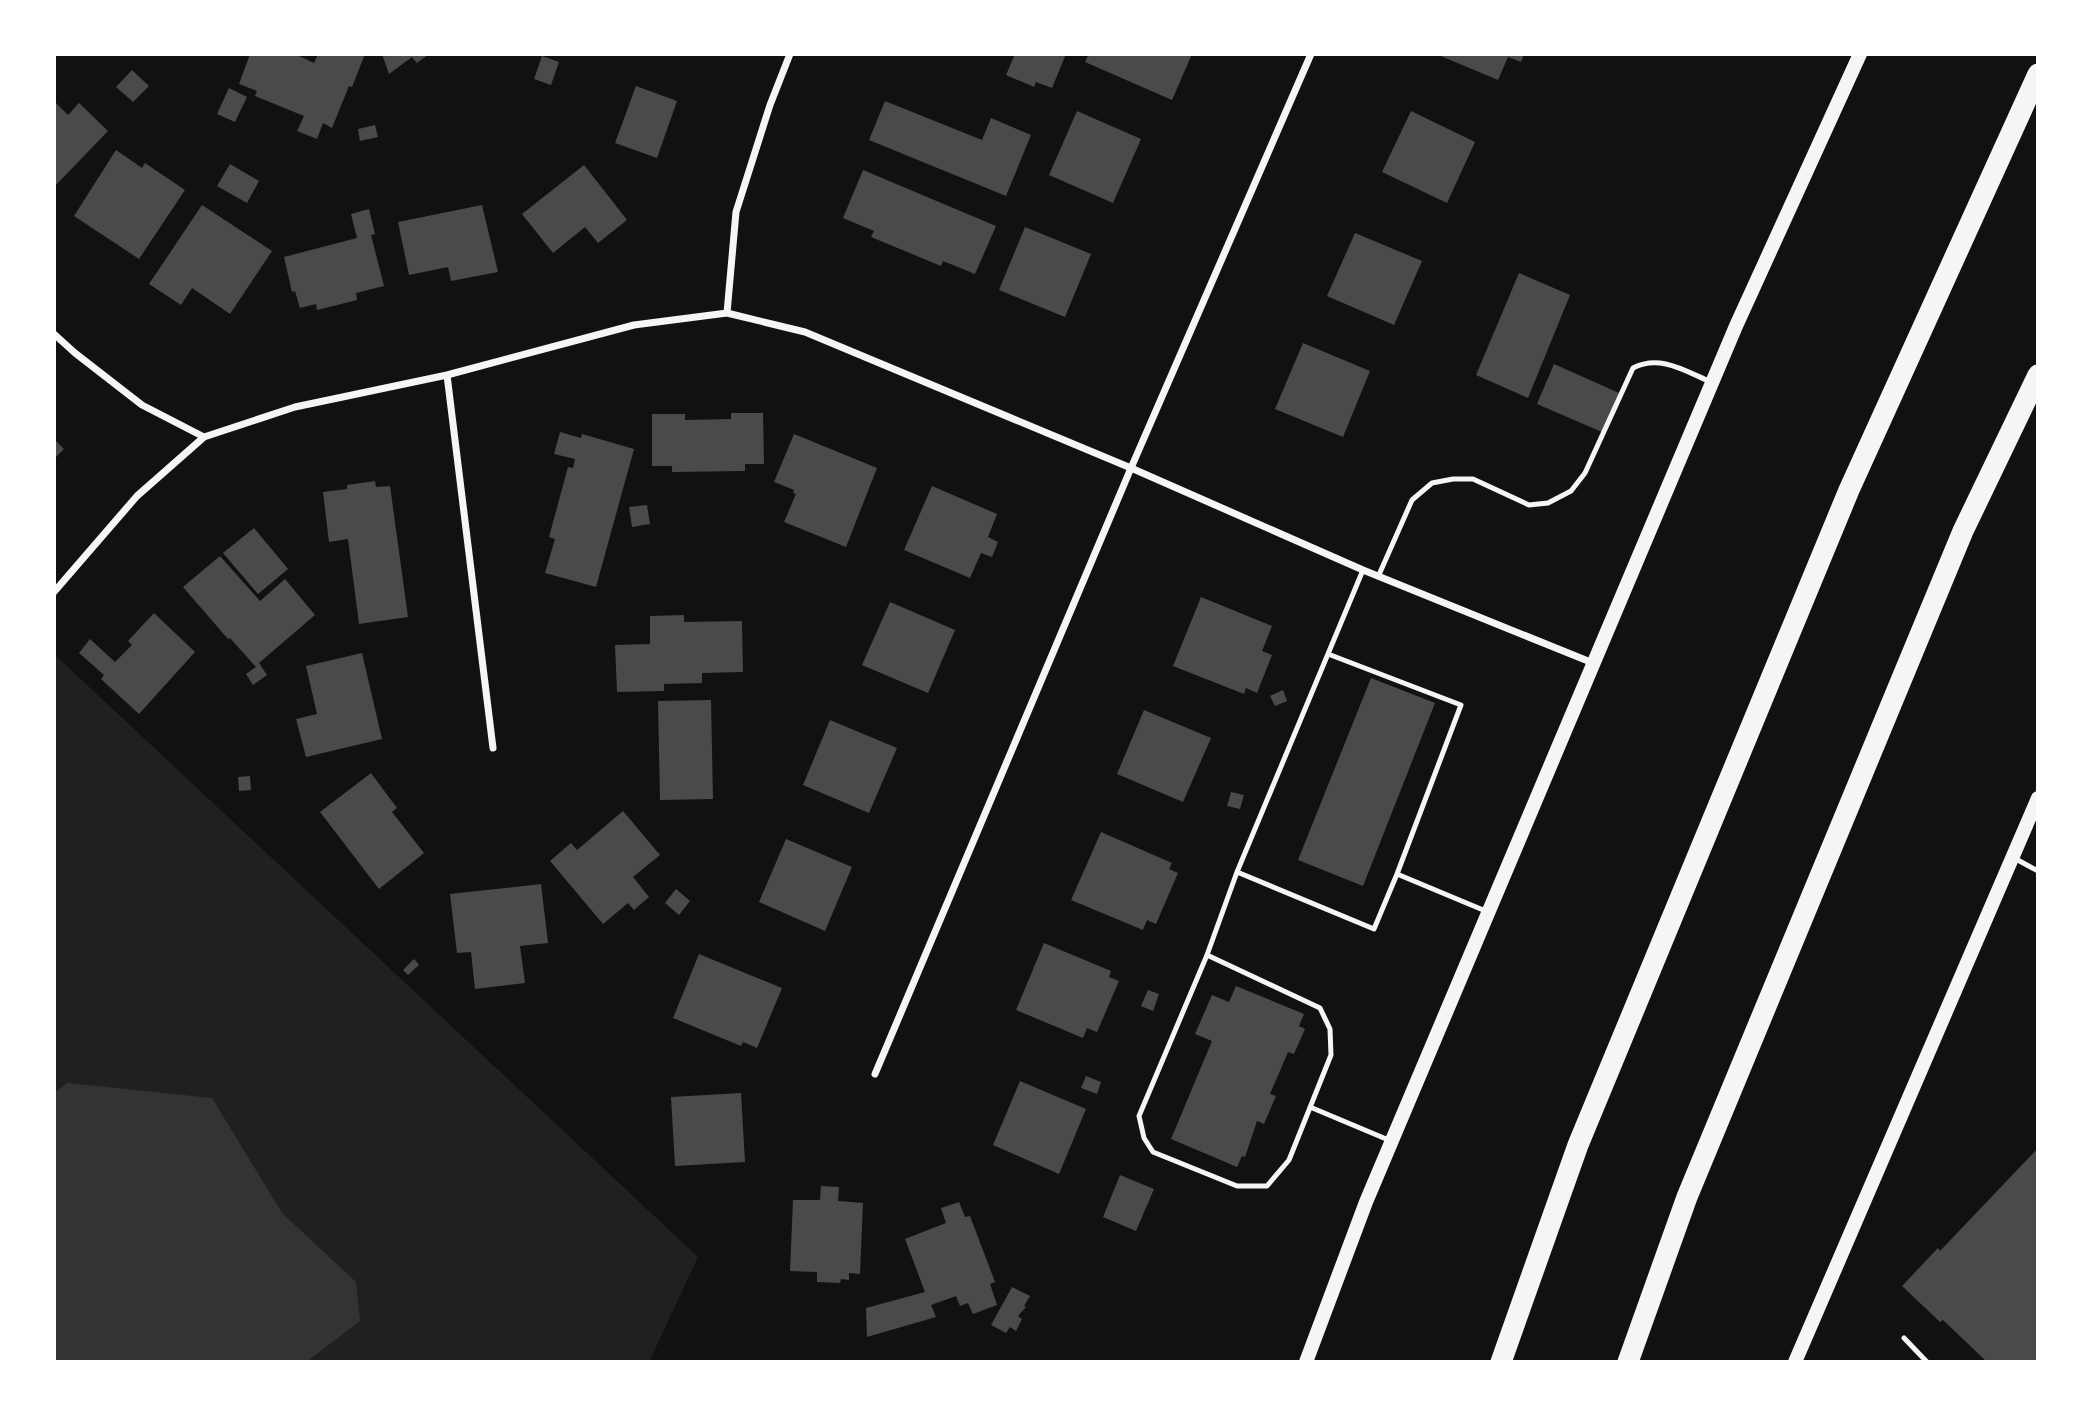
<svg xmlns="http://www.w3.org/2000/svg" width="2092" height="1416" font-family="Ubuntu,sans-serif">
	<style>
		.green { fill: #202020 }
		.water { fill: #333 }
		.building { fill: #4a4a4a }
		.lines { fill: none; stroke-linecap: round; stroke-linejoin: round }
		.service { stroke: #f5f5f5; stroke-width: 5 }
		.minor { stroke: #f5f5f5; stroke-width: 7 }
		.secondary { stroke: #f5f5f5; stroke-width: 14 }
		.motorway { stroke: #f5f5f5; stroke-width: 21 }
	</style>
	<rect width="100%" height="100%" fill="#111"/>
	<path class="green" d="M54,654L698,1257L649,1362H54Z"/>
	<path class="water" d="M67,1083L212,1098L282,1213L356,1282L360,1321L306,1362H54V1093Z"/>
	<path class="building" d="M250,54H295L314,63L318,54H365L352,87L349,86L332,128L323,123L317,139L297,131L304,116L255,96L257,91L239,84Z
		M382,54H429L417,63L412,57L389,74Z
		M1015,54H1066L1052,88L1036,82L1034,87L1006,75Z
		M1089,54H1155L1160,56L1161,54H1192L1172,100L1085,62Z
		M1436,54H1524L1521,62L1508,57L1498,80Z
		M542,56L559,62L551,85L534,79Z
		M132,70L149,86L133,102L116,87Z
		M636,86L677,101L657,158L615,143Z
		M229,88L247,97L235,122L217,114Z
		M54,101L68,115L79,103L108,131L54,187Z
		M885,101L982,140L991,118L1031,135L1006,196L869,140Z
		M1077,111L1141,139L1113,203L1049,175Z
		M1411,111L1475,142L1447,203L1382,172Z
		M375,125L378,137L360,141L358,129Z
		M116,150L142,168L145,163L185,190L139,259L74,216Z
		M230,164L259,181L247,203L217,186Z
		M584,165L627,220L598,243L585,227L553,253L522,214Z
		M863,170L996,226L975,274L943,261L941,266L871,237L874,231L843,218Z
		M202,205L272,251L230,314L192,288L181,305L149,284Z
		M482,205L498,272L451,281L448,267L409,275L398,222Z
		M369,209L375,234L371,235L384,286L356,293L357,300L317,310L316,304L300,308L295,291L292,292L284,257L357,238L351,214Z
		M1025,227L1091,254L1065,317L999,290Z
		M1355,233L1422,261L1394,325L1327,296Z
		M1519,273L1570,295L1528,398L1476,375Z
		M1303,343L1370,371L1343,437L1275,409Z
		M1554,364L1619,393L1602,432L1537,404Z
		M731,413H763L764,464H745V471L672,472V466H652V414H685V420L731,419Z
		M560,432L581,438L582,434L634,449L596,587L545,573L555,539L549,537L568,467L573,468L575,459L554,454Z
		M794,434L877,468L846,547L784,522L796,494L793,493L794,490L774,482Z
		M54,439L64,449L54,459Z
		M375,481L376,487L390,486L408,617L359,624L348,539L329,542L323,492L347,489V485Z
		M932,486L997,514L988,537L998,542L992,557L981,553L970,578L904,550Z
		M647,505L650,524L632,527L629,507Z
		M254,528L288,569L258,594L223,553Z
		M220,556L260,601L285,579L315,615L259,663L267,675L253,685L246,674L256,667L230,638L228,639L183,587Z
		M1201,597L1272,626L1262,651L1272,655L1257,693L1246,688L1244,694L1173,666Z
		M890,602L955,630L928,693L862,665Z
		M154,613L195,652L139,714L101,679L104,675L79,653L90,639L115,662L132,645L128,641Z
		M684,615V622L742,621L743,672L702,673V683L664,684V691L617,692L615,645L650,644V616Z
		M362,653L382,739L306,757L296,719L317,714L306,666Z
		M1371,678L1435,703L1363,886L1298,860Z
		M1283,690L1287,701L1275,706L1270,696Z
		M711,700L713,799L660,800L658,701Z
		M1144,710L1211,738L1183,802L1117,774Z
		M830,720L897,748L869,813L803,785Z
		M371,773L397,808L392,812L424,853L379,889L320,812Z
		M250,776L251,790L239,791L238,777Z
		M1231,792L1244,795L1240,809L1227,806Z
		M623,811L660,855L633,877L649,897L634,910L628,903L603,924L550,861L571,843L577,850Z
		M1101,832L1172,863L1169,869L1178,873L1156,924L1147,920L1143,930L1071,900Z
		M786,839L852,867L825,931L759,902Z
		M541,884L548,943L520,946L525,983L475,989L471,952L457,953L450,894Z
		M676,889L690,901L679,915L665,903Z
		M1044,943L1111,971L1109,977L1119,981L1097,1032L1087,1028L1083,1038L1016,1010Z
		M699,954L782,988L757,1048L743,1042L741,1046L673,1018Z
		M414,959L419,965L408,975L403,970Z
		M1236,986L1304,1014L1299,1026L1305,1029L1294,1054L1288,1052L1270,1094L1276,1096L1264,1124L1257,1121L1245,1157L1242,1156L1237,1167L1171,1139L1212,1041L1195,1034L1212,995L1229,1002Z
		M1148,990L1159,994L1153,1011L1141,1006Z
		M1086,1076L1101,1082L1097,1094L1081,1088Z
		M1020,1081L1086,1109L1059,1174L993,1145Z
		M741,1093L745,1162L675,1166L671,1097Z
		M2038,1148V1362H1987L1943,1320L1940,1322L1902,1286L1938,1248L1940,1251Z
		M1120,1175L1154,1189L1136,1231L1103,1217Z
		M821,1186L839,1187L838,1201L863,1203L860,1274L849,1273V1280L841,1279L840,1283L817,1282V1272L790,1271L793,1200H820Z
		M959,1202L965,1217L970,1216L995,1282L990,1284L997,1305L973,1314L968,1303L960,1306L956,1296L931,1305L936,1317L867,1337L866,1308L925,1292L905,1239L946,1223L941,1208Z
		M1012,1287L1030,1296L1024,1306L1026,1307L1018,1316L1022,1319L1016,1331L1010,1327L1006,1333L991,1325Z"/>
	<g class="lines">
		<path class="service" d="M1363,570L1237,872L1374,929L1397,874L1488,912
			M1378,577L1412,500L1432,483L1453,479H1473L1529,505L1548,503L1571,491L1585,473L1633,368C1660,354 1685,371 1711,382
			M1328,654L1461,705L1397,874
			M2014,858L2038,871
			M1207,955L1320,1008L1330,1029L1331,1055L1289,1160L1267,1186H1237L1153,1152L1144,1138L1139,1116L1207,955L1237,872
			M1310,1107L1391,1141
			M1904,1338L1927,1362"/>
		<path class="minor" d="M727,313L736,212L770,105L790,54
			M54,334L75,353L142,405L204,437
			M447,375L493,748
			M54,592L137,496L204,437L295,407L447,375L634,325L727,313L805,332L1131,468L1363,570L1593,663
			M875,1074L1131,468L1311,54"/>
		<path class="secondary" d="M1306,1362L1366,1202L1736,326L1860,54
			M1795,1362L2038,798"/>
		<path class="motorway" d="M1501,1362L1578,1145L1849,490L2038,74
			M1628,1362L1687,1197L1963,531L2038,375"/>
	</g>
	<rect width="2092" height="1416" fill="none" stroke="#ffffff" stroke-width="112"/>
</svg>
